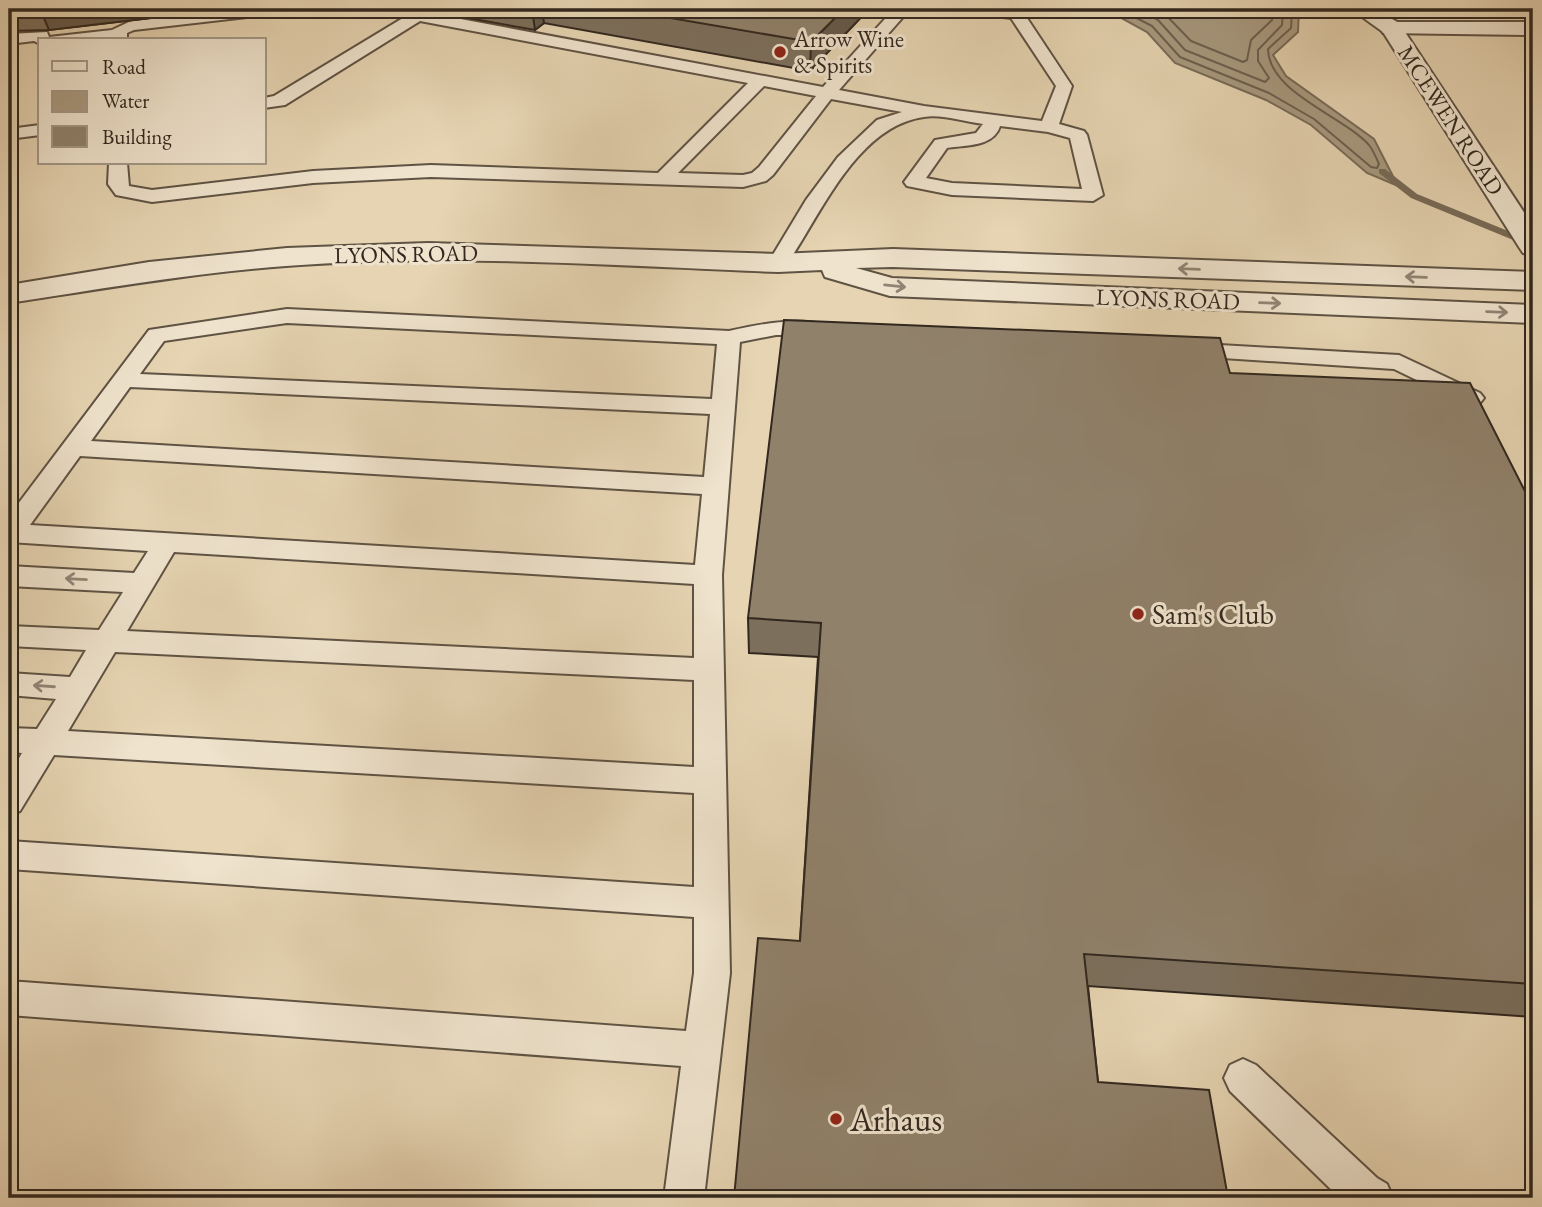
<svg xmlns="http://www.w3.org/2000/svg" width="1542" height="1207" font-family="'EB Garamond',serif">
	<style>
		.water { fill: #a99a80; stroke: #796c59; stroke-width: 2 }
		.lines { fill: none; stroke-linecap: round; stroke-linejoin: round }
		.shore { stroke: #6e6150; stroke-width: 2 }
		.stream { fill: #796c59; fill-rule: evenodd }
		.service-casing { stroke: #5f5344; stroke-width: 4 }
		.minor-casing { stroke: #5f5344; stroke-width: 4 }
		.tertiary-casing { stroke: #5f5344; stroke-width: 4 }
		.service { fill: #efe3cd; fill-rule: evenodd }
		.minor { fill: #efe3cd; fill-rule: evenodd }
		.tertiary { fill: #efe3cd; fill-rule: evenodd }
		.wall { fill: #7c6f5c; stroke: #32281f; stroke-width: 2 }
		.shaded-wall { fill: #655a4b; stroke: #32281f; stroke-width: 2 }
		.building { fill: #90816b; stroke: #32281f; stroke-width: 2 }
		.oneway { stroke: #908676 }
		.poi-dot { fill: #8f2418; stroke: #efe3cd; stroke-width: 2.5 }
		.labels { text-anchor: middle; stroke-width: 6; stroke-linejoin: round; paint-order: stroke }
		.far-poi-label { font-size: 23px; fill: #32281f; stroke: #efe3cd; text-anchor: start }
		.far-street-label { font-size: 23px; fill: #32281f; stroke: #efe3cd }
		.poi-label { font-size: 28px; fill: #32281f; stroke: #efe3cd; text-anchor: start }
		.near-poi-label { font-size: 33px; fill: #32281f; stroke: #efe3cd; text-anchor: start }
	</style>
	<rect width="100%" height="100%" fill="#e6d4b2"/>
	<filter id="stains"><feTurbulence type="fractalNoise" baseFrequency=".00286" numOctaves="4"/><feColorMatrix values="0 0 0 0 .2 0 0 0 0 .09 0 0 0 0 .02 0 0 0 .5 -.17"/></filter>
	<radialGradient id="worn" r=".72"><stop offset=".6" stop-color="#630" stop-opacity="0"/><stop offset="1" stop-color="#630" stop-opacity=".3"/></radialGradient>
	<path class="water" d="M1105,9H1299L1298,32L1273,55L1286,76L1374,139L1398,186L1367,173L1311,125L1266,100L1175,63L1147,32Z"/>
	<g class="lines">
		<path class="shore" d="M1119,9L1152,26L1180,57L1269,93L1314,119L1371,167L1377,168L1379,164C1376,157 1373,150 1369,145C1342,115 1269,93 1268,49L1291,28L1292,9
			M1138,9L1158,20L1185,50L1265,82L1269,78L1258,61V50L1282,25L1283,9
			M1160,9L1191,41L1243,62L1247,60L1251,40L1272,20V9"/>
		<path class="stream" d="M1379,169H1385L1417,194L1533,241V248L1411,198L1379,173Z"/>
		<g class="service-casing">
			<path id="service" d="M236,9H281L273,14L134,30L127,33V40H40V44L34,41L9,44V34L47,32L49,37L112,30L131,21Z
				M371,9L418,11L823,87L894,9H910L839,90L924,106L1042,121L1056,86L1011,18L980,14L972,9H1021L1072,86L1059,124L1084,131L1087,135L1103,195L1093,201L952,195L907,186L904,182L935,140L976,133L983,124C965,122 942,114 924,117C856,126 820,217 785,267H771L768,263L806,200L838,157L877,120L902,112L831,99L773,175L766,181L743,187L431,177L313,183L152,202L116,195L108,184L109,163H127L129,186L152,190L313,171L431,165L658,173L748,83L420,21L285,105L264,108V98L274,96L403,18L374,12ZM764,86L816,96L759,167L752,173L743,175L678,173ZM1000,126L1048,132L1070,138L1082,189L952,183L926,178L947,148C965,145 994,147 1000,126Z
				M40,125V135L9,139V129Z
				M287,309L729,331C761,324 794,317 827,325L830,330L827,335H776L740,342L722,575L730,973L704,1198H664L681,1066L9,1015V981L686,1031L694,973V917L9,869V841L694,887V793L54,755L20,811L9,815V775L22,753L9,752V728L37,729L56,699L9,695V673L70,677L86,650L9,646V626L99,630L123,592L9,586V566L134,573L148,551L9,542V516L149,330ZM287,323L717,344L712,399L140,374L164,341ZM130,387L710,414L704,477L91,441ZM80,456L702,494L695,565L30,525ZM174,552L694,584V658L127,631ZM115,652L694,680V767L68,731Z
				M1185,343L1399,355L1480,393L1484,398L1480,403L1472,405L1464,403L1394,369L1177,355L1174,350L1177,345Z
				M1243,1059L1256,1065L1377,1178L1387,1184L1393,1198H1340L1230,1091L1224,1078L1230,1065Z"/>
		</g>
		<g class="minor-casing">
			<path id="minor" d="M1391,22H1533V35L1383,33L1380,28L1383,23Z"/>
		</g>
		<g class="tertiary-casing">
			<path id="tertiary" d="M1351,9H1375L1399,23L1533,226V255L1523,253L1519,247L1383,32Z
				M428,243L778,254L893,249L1533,272V290L893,267L856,268L892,278L1533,305V323L890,296L825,277L822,270L778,272C615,266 450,253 286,266C193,273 101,289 9,303V285L149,262L287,248Z"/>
		</g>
		<use href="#service" class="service"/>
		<use href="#minor" class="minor"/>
		<use href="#tertiary" class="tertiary"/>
	</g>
	<path class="wall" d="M9,9H228L49,30L9,31Z
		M417,9H869L810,71L544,23L535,30Z
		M1230,373L1533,507V1017L1088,986L1098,1082L1228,1198L800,941L818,657L749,653L748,618Z"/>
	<path class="shaded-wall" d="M40,9H228L49,30Z
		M532,9H542L544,23L535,30Z
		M844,9H869L810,71L811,42Z"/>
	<path class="building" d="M618,9H844L811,42Z
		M784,320L1220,338L1230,373L1470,383L1533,507V984L1084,954L1098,1082L1209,1090L1228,1198H734L758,938L800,941L821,623L748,618Z"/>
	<defs><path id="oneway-shaft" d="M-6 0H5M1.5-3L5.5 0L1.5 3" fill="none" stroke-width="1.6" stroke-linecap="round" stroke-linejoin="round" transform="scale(1.75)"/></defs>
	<g class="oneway">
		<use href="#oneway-shaft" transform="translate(1189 269) rotate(-178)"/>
		<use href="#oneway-shaft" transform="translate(1416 277) rotate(-178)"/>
		<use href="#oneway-shaft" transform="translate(895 286) rotate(6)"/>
		<use href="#oneway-shaft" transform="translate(1270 303) rotate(2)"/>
		<use href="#oneway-shaft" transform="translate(1497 312) rotate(2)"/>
		<use href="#oneway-shaft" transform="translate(76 579) rotate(-177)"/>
		<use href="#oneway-shaft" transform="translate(44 686) rotate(-176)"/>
	</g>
	<g class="poi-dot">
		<circle cx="780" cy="52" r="7"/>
		<circle cx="1138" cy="614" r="7"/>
		<circle cx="836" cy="1119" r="7"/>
	</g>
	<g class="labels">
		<g class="far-poi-label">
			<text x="794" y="47">Arrow Wine<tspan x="794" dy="26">&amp; Spirits</tspan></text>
		</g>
		<g class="far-street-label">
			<text transform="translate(1451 120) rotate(57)" y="8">MCEWEN ROAD</text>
			<text transform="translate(406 254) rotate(-1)" y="8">LYONS ROAD</text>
			<text transform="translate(1168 299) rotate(2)" y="8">LYONS ROAD</text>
		</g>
		<g class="poi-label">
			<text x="1152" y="624">Sam's Club</text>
		</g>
		<g class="near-poi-label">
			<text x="850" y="1131">Arhaus</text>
		</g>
	</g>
	<rect width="1542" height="1207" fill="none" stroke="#e6d4b2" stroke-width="35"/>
	<rect x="10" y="10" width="1521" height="1186" fill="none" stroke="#32281f" stroke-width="3.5"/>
	<rect x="18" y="18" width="1507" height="1172" fill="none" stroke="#32281f" stroke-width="2"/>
	<rect x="38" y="38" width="228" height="126" fill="#efe3cd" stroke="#a39887" stroke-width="2"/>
	<rect x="52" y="61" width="35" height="10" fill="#efe3cd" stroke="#a39887" stroke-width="2"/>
	<text x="102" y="74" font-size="21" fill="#32281f">Road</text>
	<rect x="52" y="91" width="35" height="21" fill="#a99a80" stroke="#a39887" stroke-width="2"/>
	<text x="102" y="108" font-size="21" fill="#32281f">Water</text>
	<rect x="52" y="126" width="35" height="21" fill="#90816b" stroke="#a39887" stroke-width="2"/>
	<text x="102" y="144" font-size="21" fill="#32281f">Building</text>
	<rect width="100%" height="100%" filter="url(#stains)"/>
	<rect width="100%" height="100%" fill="url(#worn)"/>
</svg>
